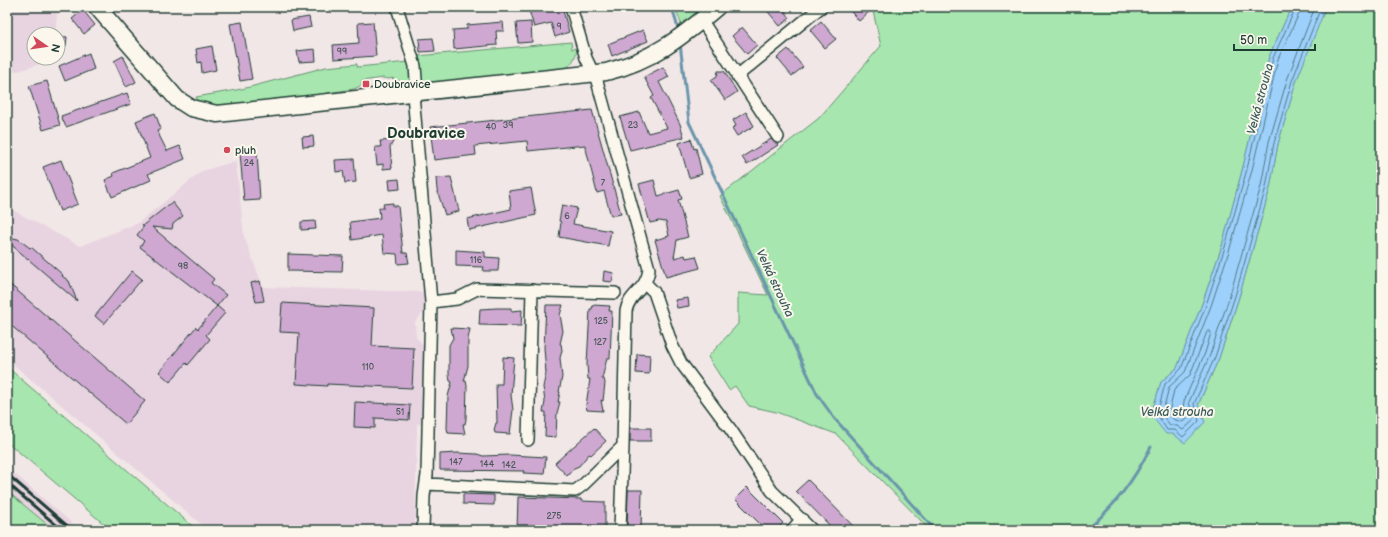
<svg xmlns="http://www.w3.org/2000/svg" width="1388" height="537" font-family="'Balsamiq Sans',sans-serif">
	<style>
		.built { fill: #e8d4e0 }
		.green { fill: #a7e6ae; stroke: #639271 }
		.water { fill: #9dd0fb; stroke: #6b95ab }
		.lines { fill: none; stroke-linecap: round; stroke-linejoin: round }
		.shore { stroke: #517884; stroke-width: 1 }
		.stream { stroke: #6b95ab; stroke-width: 3 }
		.building { fill: #cfa8d1; stroke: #1f3d34 }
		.street-casing { stroke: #1f3d34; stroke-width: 14 }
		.secondary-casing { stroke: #1f3d34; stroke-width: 19 }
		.street { stroke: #fbf7ec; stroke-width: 11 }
		.secondary { stroke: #fbf7ec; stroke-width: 16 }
		.rail { stroke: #1f3d34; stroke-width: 3 }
		.poi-dot { fill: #d1495b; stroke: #fbf7ec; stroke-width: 1.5 }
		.labels { text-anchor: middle; stroke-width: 4; stroke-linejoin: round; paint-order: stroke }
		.number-label { font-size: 9px; fill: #4b585b }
		.poi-label { font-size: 11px; fill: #1f3d34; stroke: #fbf7ec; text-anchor: start }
		.water-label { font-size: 12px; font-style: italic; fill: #385a5c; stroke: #fbf7ec }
		.district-label { font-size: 15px; font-weight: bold; fill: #1f3d34; stroke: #fbf7ec }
	</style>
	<rect width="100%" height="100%" fill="#f2e7e7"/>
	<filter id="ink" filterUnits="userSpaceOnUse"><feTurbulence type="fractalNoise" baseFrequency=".025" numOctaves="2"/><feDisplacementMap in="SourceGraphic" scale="8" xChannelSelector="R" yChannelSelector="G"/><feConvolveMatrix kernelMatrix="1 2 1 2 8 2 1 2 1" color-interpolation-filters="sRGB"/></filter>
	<g filter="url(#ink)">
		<path class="built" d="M7,7H58L55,34H34V58H52V60L22,70L7,73Z
			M236,161L244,236L263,287L426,292L427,308L415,322L416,337L424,346L423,424H417L415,530H208L7,359V207L80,246L138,223L202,171Z
			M7,467L80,530H54L7,491Z"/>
		<path class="green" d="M675,7H706L682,26Z
			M872,7H1293L1287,17L1269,57L1243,167L1222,246L1202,304L1177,368L1161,382L1151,415L1198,405L1219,358L1239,297L1270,188L1278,144L1296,82L1324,8L1381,7V530H930L836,434L776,412L749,406L735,386L729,390L708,357L738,324V293L768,295L720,196L819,118L881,46Z
			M571,42L572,49L577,48C576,59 571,65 563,71L428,85L421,82L417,56Z
			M409,62C411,74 415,89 398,86L400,81L391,78L390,79L383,78L362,81V85L354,89L327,93L325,95L231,107L199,103L196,97L242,89L326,67L357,64V67Z
			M7,367L197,530H111L7,442Z
			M7,491L54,530H7Z"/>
		<path class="water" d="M1293,7H1326L1296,82L1278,144L1270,188L1239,297L1219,358L1198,405L1205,422L1185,443L1173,434H1166L1151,415L1161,382L1177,368L1202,304L1222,246L1243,167L1269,57L1287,17Z"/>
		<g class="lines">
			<path class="shore" d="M1296,7L1273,58L1247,169L1225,247L1206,305L1181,369L1165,384L1157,414L1167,430H1175L1183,437L1199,421L1194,404L1215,357L1235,296L1266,187L1274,143L1292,81L1321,7
				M1302,7L1278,59L1252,170L1230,248L1211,306L1185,372L1169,387L1162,415L1170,425L1177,426L1183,430L1194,420L1189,402L1210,355L1230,295L1261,186L1269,142L1287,80L1315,7
				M1210,331L1211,333L1205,353L1184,401L1183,409L1187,419L1182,422L1173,419L1169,413L1174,390L1190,375L1207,332Z"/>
			<path class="stream" d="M672,7L679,32
				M680,43L689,122L817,394L834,418L935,530
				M1087,530C1117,503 1132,483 1151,447"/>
		</g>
		<path class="building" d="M528,7H562L569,32L555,37L551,23L534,27Z
			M764,7H782L790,18L780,26Z
			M847,7H865L869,12L859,21Z
			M83,10L95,25L84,34L72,19Z
			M309,17L311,27L293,31L291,20Z
			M821,21L836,39L825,48L810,30Z
			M242,22L252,79L240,81L230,24Z
			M373,22L376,56L334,59L333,45L359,43L358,23Z
			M503,22L504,31H496L497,45L454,49L453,30L467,29V25Z
			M531,22L532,42L518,43L516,23Z
			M742,27L757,45L747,54L732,36Z
			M643,30L648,41L612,56L608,44Z
			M58,36L67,37L66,46L58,45Z
			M433,38L435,51L420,52L419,39Z
			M212,46L216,70L202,73L201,62L198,63L196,49Z
			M315,49L316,61L299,62L297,51Z
			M788,49L803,67L792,76L777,58Z
			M89,53L94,69L65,81L59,66Z
			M123,56L136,82L126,87L114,61Z
			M663,67L669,77L659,82L680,124L684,137L630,150L620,117L639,112L648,133L667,128L651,98L654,96L644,77Z
			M718,71H724L737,92L725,100L711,80L717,76Z
			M47,81L60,125L43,130L29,86Z
			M127,93L131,104L66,127L61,116Z
			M592,110L621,214L611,216L604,191L597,193L585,145L528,151L527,141L475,146L476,155L434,160L430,127Z
			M746,112L754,126L737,136L732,128L736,126L733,120Z
			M155,113L161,129L157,131L167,151L180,146L185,159L148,174L151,180L112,197L105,180L114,176L113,173L150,158L136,121Z
			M313,136L314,146L303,147L302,137Z
			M691,139L694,149L696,148L702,174L689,178L679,143Z
			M771,139L778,145L747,165L742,157Z
			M394,140L390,147L392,168L383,169V164L377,165L375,147H381L380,141Z
			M257,152L260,200L244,201L240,153Z
			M354,159L356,182L345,183L343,171L336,172L335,160Z
			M61,160L78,204L60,211L43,167Z
			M451,177L459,211L445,215L437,190L436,178Z
			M399,179L400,189L390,190L389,180Z
			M654,180L658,196L679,190L682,199L678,200L688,237L677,240L674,258L685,255L686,258L696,256L700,268L666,277L655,240L669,236L666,222L659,221L650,223L639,184Z
			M531,188L536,215L469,230L467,219L511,209L509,191Z
			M172,202L183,216L173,224L172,229L152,227L214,279L211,283L226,295L217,306L140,247L144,241L137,235L144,226H142Z
			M393,203V206H398L403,253H407L409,263L398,264L397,254L384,253L382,235L352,240L350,222L380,218L379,208H384L383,204Z
			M562,205L577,208L573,224L611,231L608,246L559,237L561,222L559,221Z
			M315,221L316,229L301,230V222Z
			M7,237L18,239L30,248L31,247L63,275L62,276L69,281L77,301L7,241Z
			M456,250L485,252V257L499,258L498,271H483L484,267L456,266Z
			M288,254L343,256L342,272L288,271Z
			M132,271L142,279L104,324L95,316Z
			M604,271L614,273L612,282L603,281Z
			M260,281L264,301L256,302L251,283Z
			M7,282L145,401L126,424L7,322Z
			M688,298L689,306L677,308L675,300Z
			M282,303L374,308L372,346L414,348L412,388L327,384V386L296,384L299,333L280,332Z
			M546,305H563L560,315L563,331L560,344H561L562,350L560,358L562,377L559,392H560L558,402H560L557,413L556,437L545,436L546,412H543L545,402L543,387L546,373L544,348Z
			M593,305L610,306L609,311H612L610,358H607L602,379H604L605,383L603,401L601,400L603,411L587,410L586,405L590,379H588L587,364L590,309H592Z
			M217,306L225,313L206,335L210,339L188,365L186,363L170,382L159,372L196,327L198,329Z
			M497,308H511V311L522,310L521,326L479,325L480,309Z
			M451,328L470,329L468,339V366L464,381H466L467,386L466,419L465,424H463L465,434L448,433L447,428L448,396L452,382L450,381L449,375V345L453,338Z
			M637,354L650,355L649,374L636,373Z
			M503,357L514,358L511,395L513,410L510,434L495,433L494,430L496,423H497L496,384H502Z
			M355,402L410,405L409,420L375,418V428L354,427Z
			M594,428L606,441L591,455L589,454L579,466L574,468L567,476L555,463Z
			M630,428H651V441H630Z
			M457,453L477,454L483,456L510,455L546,457L544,474L523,473L524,471L440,470V454Z
			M808,480L816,488L857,530H834L796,491Z
			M747,487L783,523L776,530H766L735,499Z
			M628,490H642L641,530H627Z
			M463,494L494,495V505L463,504Z
			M518,497L581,499V501L605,502V530H517Z"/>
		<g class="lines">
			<g class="street-casing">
				<path id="street" d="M397,7L415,66L417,93
					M702,21L778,137
					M737,76L821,7
					M413,94L431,302L427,475L424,496L423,530
					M645,283L654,292L672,345L681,363L731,430L772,491L812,530
					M431,302L457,299L477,289L615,293
					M528,440L532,290
					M426,484L575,491L583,485L623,446L626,311C629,293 647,290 649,269L597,81L586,58L571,7
					M620,530L623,446
					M792,530L802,519"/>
			</g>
			<g class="secondary-casing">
				<path id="secondary" d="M97,7L177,99L191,108L217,114L606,72C652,61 682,37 717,7"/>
			</g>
			<use href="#street" class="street"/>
			<use href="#secondary" class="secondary"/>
			<path class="rail" d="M7,474L72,530
				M7,483L62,530"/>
		</g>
	</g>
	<g class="poi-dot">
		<rect x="362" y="80" width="8" height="8" rx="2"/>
		<circle cx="227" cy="150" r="4"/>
	</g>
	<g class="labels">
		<g class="number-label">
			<text x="559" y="29">9</text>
			<text x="342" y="54">99</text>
			<text x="508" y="128">39</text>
			<text x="633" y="128">23</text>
			<text x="491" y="130">40</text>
			<text x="249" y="166">24</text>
			<text x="603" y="186">7</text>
			<text x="567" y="219">6</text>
			<text x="476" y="263">116</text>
			<text x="183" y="269">98</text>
			<text x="601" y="324">125</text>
			<text x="600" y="345">127</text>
			<text x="368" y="370">110</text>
			<text x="400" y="415">51</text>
			<text x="456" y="465">147</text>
			<text x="487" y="467">144</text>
			<text x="509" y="468">142</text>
			<text x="554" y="519">275</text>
		</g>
		<g class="poi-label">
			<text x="374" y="88">Doubravice</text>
			<text x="235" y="154">pluh</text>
		</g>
		<g class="water-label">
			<text transform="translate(1260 99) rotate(-75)" y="4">Velká strouha</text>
			<text transform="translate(775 283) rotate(65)" y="4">Velká strouha</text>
			<text x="1177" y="416">Velká strouha</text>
		</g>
		<g class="district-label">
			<text x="426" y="138">Doubravice</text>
		</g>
	</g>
	<rect width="1388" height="537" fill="none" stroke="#fbf7ec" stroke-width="24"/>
	<rect x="12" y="12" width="1364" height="513" fill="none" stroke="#1f3d34" stroke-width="1.5" filter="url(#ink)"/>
	<g transform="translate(46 46) rotate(103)"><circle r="19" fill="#fbf7ec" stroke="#a3ada2"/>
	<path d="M0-3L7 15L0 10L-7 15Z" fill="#d1495b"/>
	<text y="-6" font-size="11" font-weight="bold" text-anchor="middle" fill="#1f3d34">N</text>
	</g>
	<path d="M1234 44v6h81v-6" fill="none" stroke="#1f3d34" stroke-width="2"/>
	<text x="1240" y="44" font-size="12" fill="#1f3d34" stroke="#fbf7ec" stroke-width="3" paint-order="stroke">50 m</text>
</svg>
